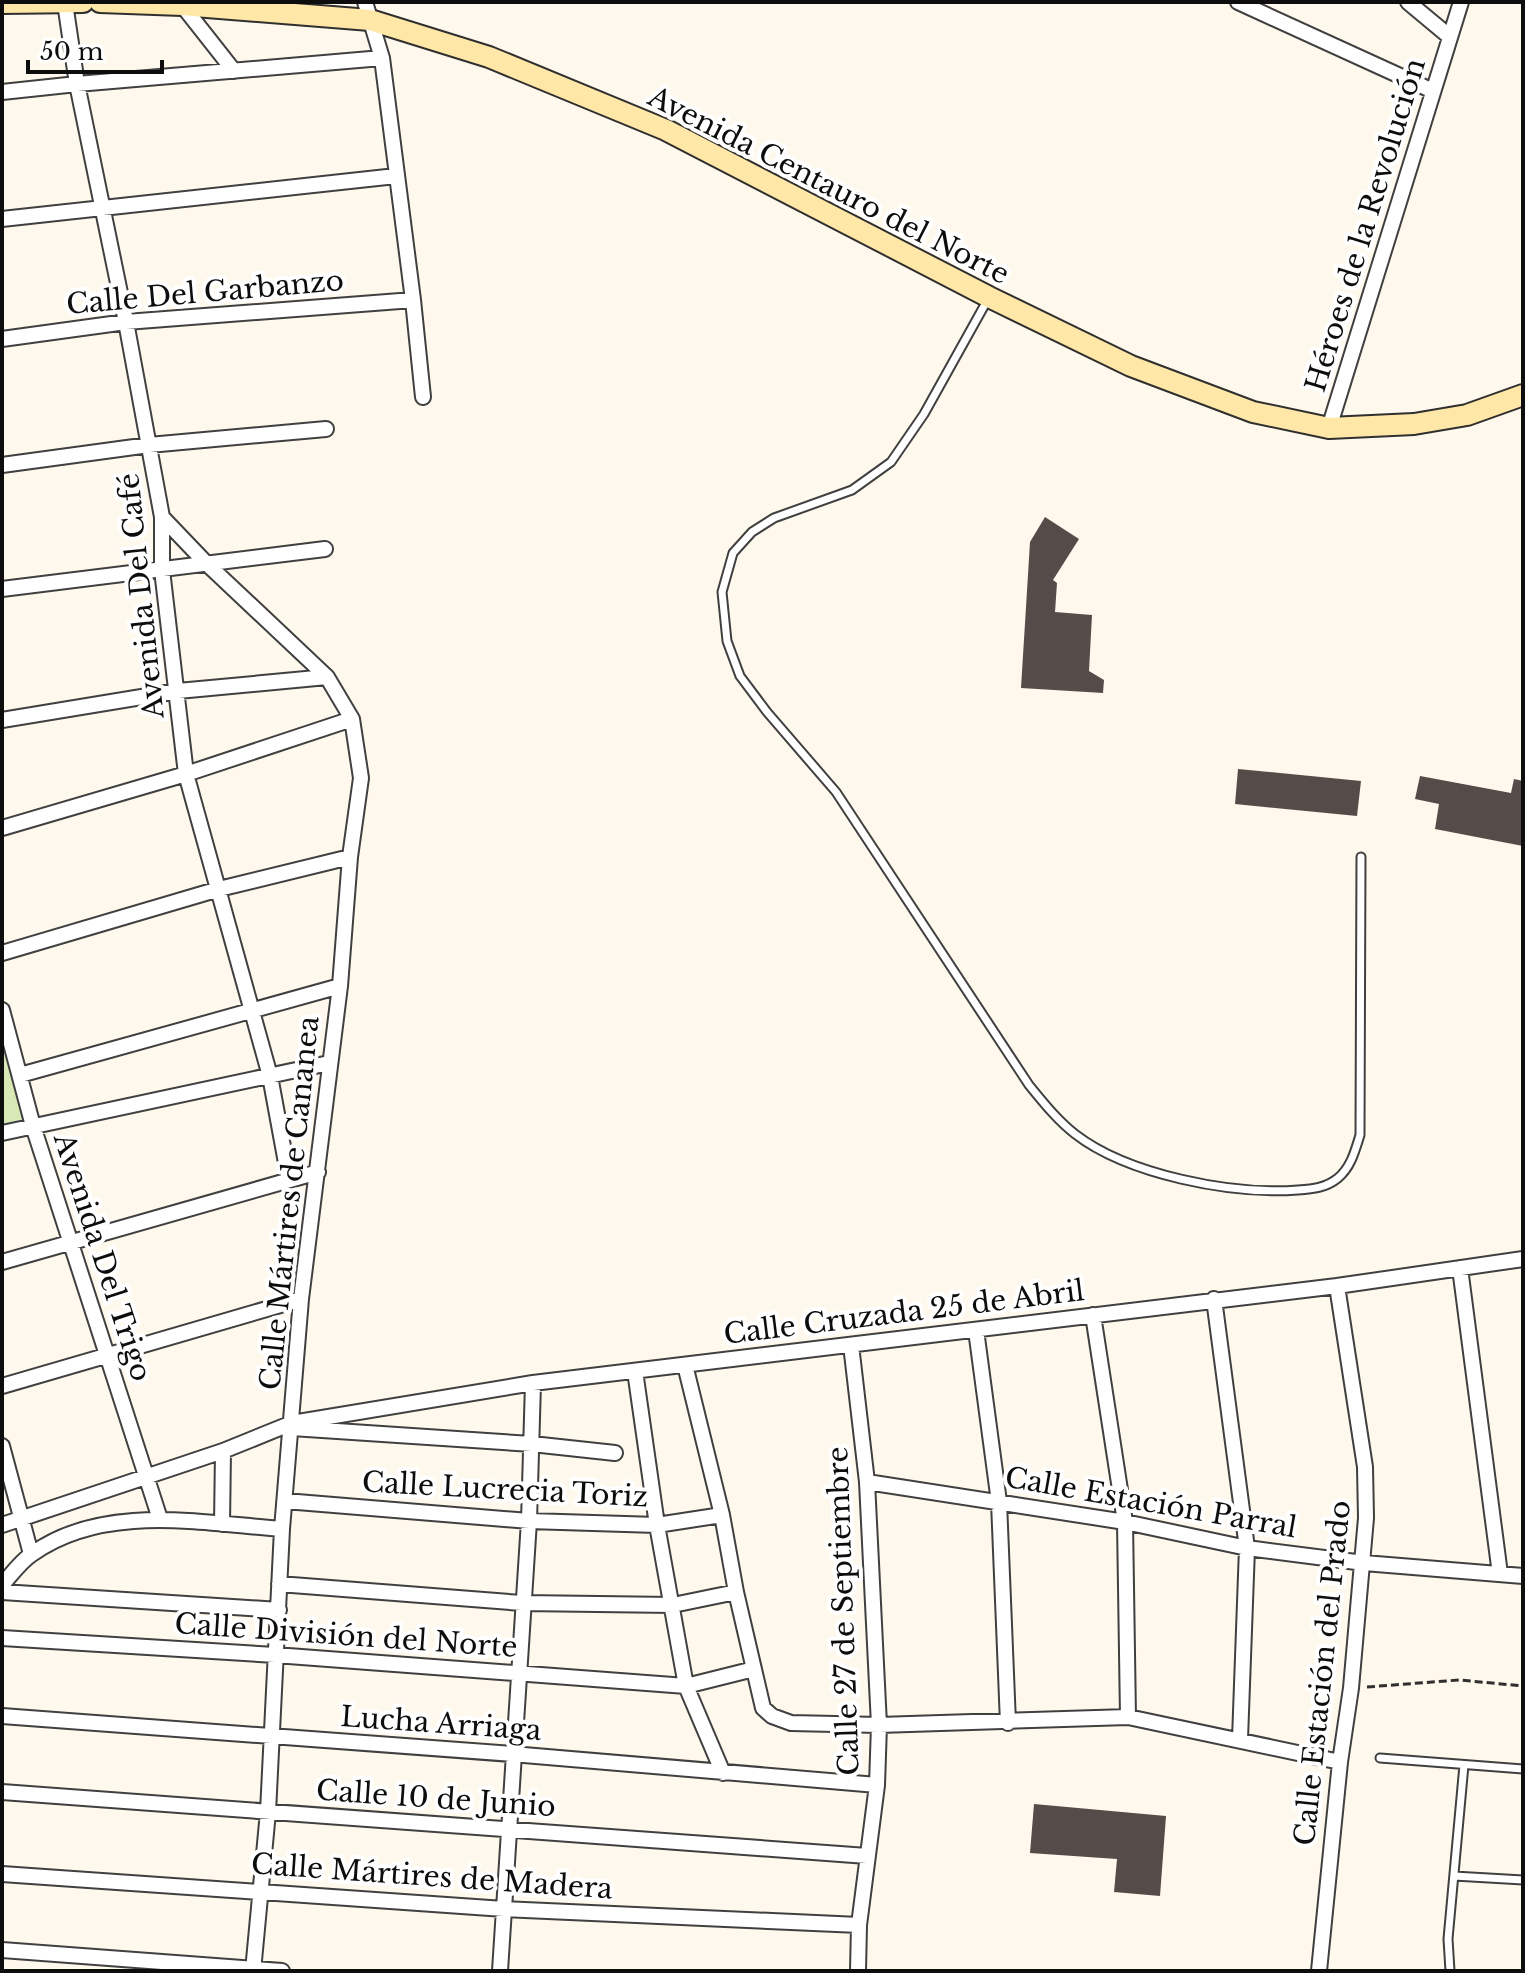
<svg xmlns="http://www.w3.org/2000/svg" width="1525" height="1973" font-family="'Libre Baskerville',serif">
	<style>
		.green { fill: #d9e9b6 }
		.building { fill: #554c49 }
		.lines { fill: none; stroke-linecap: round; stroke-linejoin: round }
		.service-casing { stroke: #404040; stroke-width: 11 }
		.minor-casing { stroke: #404040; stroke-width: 18 }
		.secondary-casing { stroke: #2f2f2f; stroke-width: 24 }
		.path { stroke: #2f2f2f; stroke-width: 3; stroke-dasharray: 8 4; stroke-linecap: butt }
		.service { stroke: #fff; stroke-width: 7 }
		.minor { stroke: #fff; stroke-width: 14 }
		.secondary { stroke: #ffe7a7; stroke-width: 20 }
		.labels { text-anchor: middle; stroke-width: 8; stroke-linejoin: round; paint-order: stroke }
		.street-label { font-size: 28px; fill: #0d0d0d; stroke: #fff }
	</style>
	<rect width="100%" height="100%" fill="#fff8ec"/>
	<path class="green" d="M2,1045L23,1119L2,1125Z"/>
	<path class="building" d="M1045,517L1079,539L1053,580L1057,583L1055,612L1092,615L1089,671L1104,680L1103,693L1021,688L1030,542Z
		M1238,769L1361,781L1357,816L1235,804Z
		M1420,776L1511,793L1514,779L1523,781V846L1435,829L1439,804L1415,799Z
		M1034,1804L1166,1816L1160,1896L1114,1892L1117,1859L1030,1853Z"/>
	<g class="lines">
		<g class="service-casing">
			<path id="service" d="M988,299L924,414L891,462L852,490L774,518L752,532L733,553L722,592L727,641L740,676L767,712L836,792L1029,1085C1043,1102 1057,1120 1075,1134C1128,1175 1232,1195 1298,1190C1312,1189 1326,1188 1338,1178C1351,1167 1355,1151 1360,1135L1361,857
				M1380,1758L1523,1769
				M1454,1876L1523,1880
				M1450,1971L1448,1939L1464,1765"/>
		</g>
		<g class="minor-casing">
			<path id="minor" d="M365,2L382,58L413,300L423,397
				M1238,2L1433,91
				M1408,2L1450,37
				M65,3L77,84L126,322L162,517V570L186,774L270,1076L289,1179
				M182,5L234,71
				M2,92L77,84L382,58
				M2,219L396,176
				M2,339L126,322L413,300
				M1329,428L1461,2
				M2,465L149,445L326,429
				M162,517L206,563L327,677L352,719L361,778L350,857L340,986L301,1299L282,1529L268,1812L253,1971
				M2,589L325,549
				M2,720L178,691L327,677
				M2,828L186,774L352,719
				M2,953L219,889L350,857
				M2,1010L33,1126L160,1519
				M20,1075L340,986
				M2,1133L329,1063
				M2,1262L318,1172
				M1460,1268L1500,1574
				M1214,1299L1247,1548L1240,1739
				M1093,1315L1125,1522L1128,1717
				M976,1330L999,1502L1008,1723
				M851,1345L867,1482L879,1725L877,1785L859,1925L858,1971
				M685,1365L722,1515L736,1592L763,1708L772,1716L791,1723L879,1725L1128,1717L1340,1762
				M635,1371L657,1525L686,1686L723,1773
				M2,1386L301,1299
				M292,1428L532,1444L615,1453
				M2,1446L31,1554
				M867,1482L1125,1522L1247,1548L1364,1563L1523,1576
				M285,1501L529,1521L657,1525L722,1515
				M222,1524L223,1451
				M2,1525L223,1451L292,1423L533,1383L1337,1286L1523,1259
				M279,1584L522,1603L673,1605L736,1592
				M2,1585C11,1575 21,1561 32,1554C103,1503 201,1523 282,1529
				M2,1592L279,1610
				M2,1638L275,1655L686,1686L754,1669
				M2,1716L512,1754L877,1785
				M2,1792L867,1856
				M2,1874L504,1909L859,1925
				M2,1950L282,1971
				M500,1971L529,1521L533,1383
				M1319,1971L1340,1762L1351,1688L1366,1518L1365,1467L1337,1286"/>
		</g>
		<g class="secondary-casing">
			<path id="secondary" d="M100,2L182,5L370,20L489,57L666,130L989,297L1131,366L1253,412L1329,428L1414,424L1467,415L1523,395
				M2,3L83,2"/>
		</g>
		<path class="path" d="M1367,1687L1459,1680L1523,1686"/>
		<use href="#service" class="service"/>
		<use href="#minor" class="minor"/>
		<use href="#secondary" class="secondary"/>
	</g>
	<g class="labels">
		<g class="street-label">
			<text transform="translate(829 185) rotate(27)" y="10">Avenida Centauro del Norte</text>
			<text transform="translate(1365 225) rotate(-73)" y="10">Héroes de la Revolución</text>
			<text transform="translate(205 292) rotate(-5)" y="10">Calle Del Garbanzo</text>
			<text transform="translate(141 596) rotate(-96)" y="10">Avenida Del Café</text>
			<text transform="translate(289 1203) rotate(-84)" y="10">Calle Mártires de Cananea</text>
			<text transform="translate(103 1257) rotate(72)" y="10">Avenida Del Trigo</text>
			<text transform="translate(904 1312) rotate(-7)" y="10">Calle Cruzada 25 de Abril</text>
			<text transform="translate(505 1489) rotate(3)" y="10">Calle Lucrecia Toriz</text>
			<text transform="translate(1151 1502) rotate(10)" y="10">Calle Estación Parral</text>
			<text transform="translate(843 1611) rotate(-92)" y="10">Calle 27 de Septiembre</text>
			<text transform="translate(346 1635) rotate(4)" y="10">Calle División del Norte</text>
			<text transform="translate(1322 1673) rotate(-84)" y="10">Calle Estación del Prado</text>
			<text transform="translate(441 1723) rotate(4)" y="10">Lucha Arriaga</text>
			<text transform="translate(436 1798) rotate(4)" y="10">Calle 10 de Junio</text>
			<text transform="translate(432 1876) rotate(4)" y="10">Calle Mártires de Madera</text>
		</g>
	</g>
	<rect width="1525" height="1973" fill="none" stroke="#0d0d0d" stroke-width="8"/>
	<path d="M28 60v12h134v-12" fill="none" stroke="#0d0d0d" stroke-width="4"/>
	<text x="40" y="60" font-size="24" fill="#0d0d0d" stroke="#ffffff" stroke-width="6" paint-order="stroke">50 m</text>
</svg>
